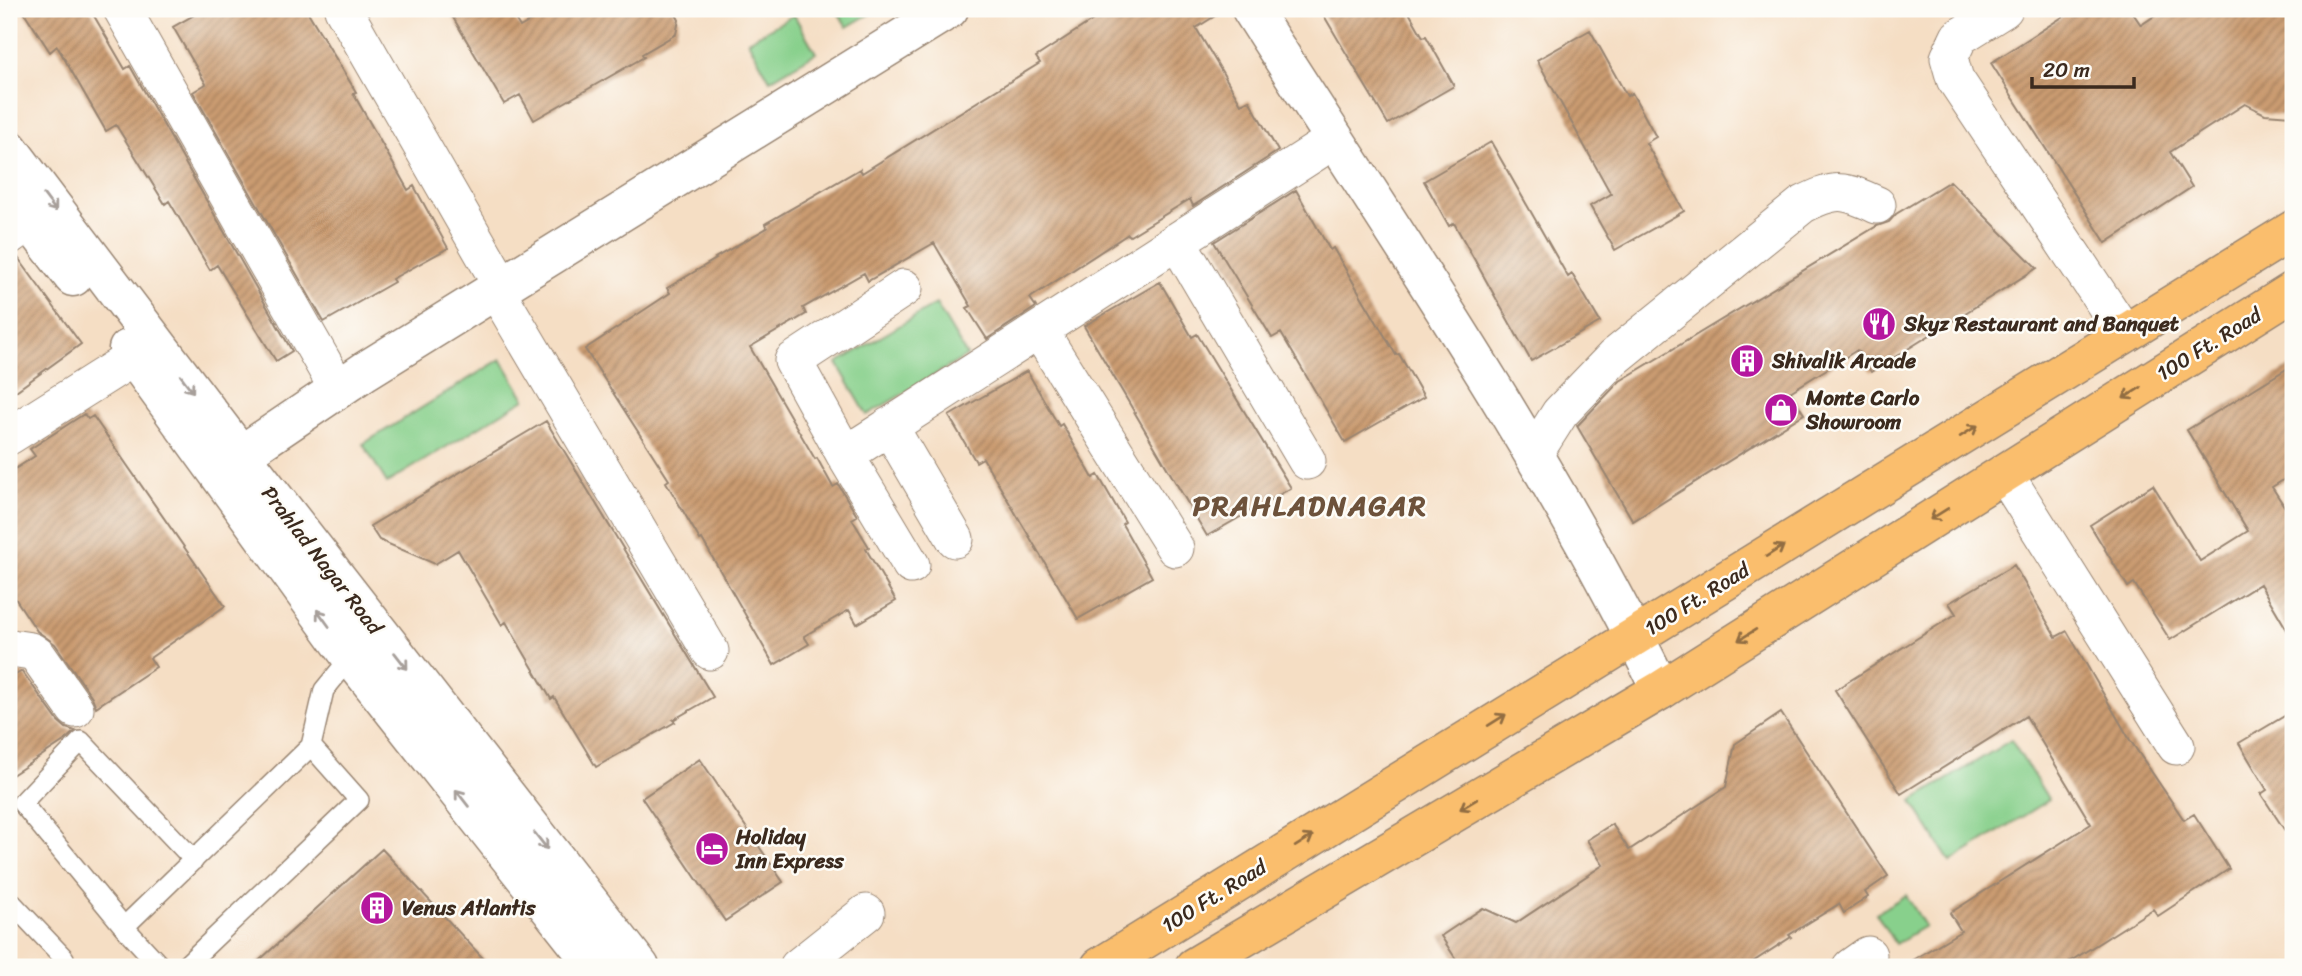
<svg xmlns="http://www.w3.org/2000/svg" width="2302" height="976" font-family="Sriracha,sans-serif">
	<style>
		.grass { fill: #88d08c; stroke: #627d55; stroke-width: 2 }
		.building { fill: url(#building-hatch) }
		.lines { fill: none; stroke-linecap: round; stroke-linejoin: round }
		.service-casing { stroke: #988471; stroke-width: 22 }
		.minor-casing { stroke: #988471; stroke-width: 39 }
		.tertiary-casing { stroke: #988471; stroke-width: 41 }
		.primary-casing { stroke: #988471; stroke-width: 41 }
		.service { stroke: #fff; stroke-width: 19 }
		.minor { stroke: #fff; stroke-width: 37 }
		.tertiary { stroke: #fff; stroke-width: 38 }
		.primary { stroke: #fabe6d; stroke-width: 38 }
		.oneway { stroke: #a79f9a }
		.oneway2 { stroke: #916d42 }
		.labels { text-anchor: middle; stroke-width: 5; stroke-linejoin: round; paint-order: stroke }
		.poi-label { font-size: 21px; font-weight: bold; fill: #3b2a1e; stroke: #fdfcf7; text-anchor: start }
		.street-label { font-size: 21px; fill: #3b2a1e; stroke: #fdfcf7 }
		.district-label { font-size: 28px; font-weight: bold; letter-spacing: 2px; fill: #6d523b; stroke: #fdfcf7 }
	</style>
	<defs>
		<pattern id="building-hatch" width="6" height="6" patternUnits="userSpaceOnUse" patternTransform="scale(1.75)"><rect width="6" height="6" fill="#ca9b71"/><path d="M-1 1l2-2M0 6l6-6M5 7l2-2" fill="none" stroke="#a57f5c"/></pattern>
	</defs>
	<rect width="100%" height="100%" fill="#fdfcf7"/>
	<filter id="ink" filterUnits="userSpaceOnUse"><feTurbulence type="fractalNoise" baseFrequency=".0143" numOctaves="2"/><feDisplacementMap in="SourceGraphic" scale="14" xChannelSelector="R" yChannelSelector="G"/><feConvolveMatrix kernelMatrix="1 2 1 2 8 2 1 2 1" color-interpolation-filters="sRGB"/></filter>
	<filter id="wash" filterUnits="userSpaceOnUse"><feTurbulence type="fractalNoise" baseFrequency=".00686" numOctaves="4" result="noise"/><feDisplacementMap in="SourceGraphic" scale="28" xChannelSelector="R" yChannelSelector="G"/><feGaussianBlur stdDeviation="1.57" result="paint"/><feColorMatrix in="noise" values="0 0 0 0 0 0 0 0 0 0 0 0 0 0 0 0 0 1.4 0 .05"/><feComposite in="paint" operator="in"/></filter>
	<g filter="url(#wash)">
		<rect width="100%" height="100%" fill="#f5dec4"/>
		<path class="grass" d="M836,9H878L847,27Z
			M794,15L816,53L770,80L748,41Z
			M936,304L967,356L867,415L837,363Z
			M501,359L525,399L387,483L363,444Z
			M2011,740L2049,800L1950,862L1912,801Z
			M1906,895L1925,926L1895,944L1876,913Z"/>
		<g id="blocks">
			<path class="building" d="M22,9H90L125,69L130,66L292,351L276,361L217,265L210,270L169,201L165,204L116,125L106,131L57,46L50,52Z
				M205,9H306L356,92L353,93L408,190L414,186L448,248L392,279L394,282L324,322L193,92L206,84L173,27Z
				M448,9H509L520,27L551,9H673L679,20L676,34L642,54L644,57L534,120L520,95L504,104Z
				M1110,9H1226L1196,28L1241,104L1249,100L1278,151L1193,206L1190,199L1130,236L1128,234L1030,298L1036,307L987,339L967,308L971,306L934,243L868,281L864,273L803,308L806,314L750,347L815,459L817,458L833,487L838,484L857,516L852,519L869,547L866,549L896,601L857,624L849,610L804,636L809,644L774,665L702,539L700,540L666,482L669,480L585,349L670,293L667,288L716,259L715,258L767,228L765,224L860,169L862,173L1040,63L1036,57Z
				M1320,9H1407L1423,37L1426,36L1454,86L1388,124Z
				M2075,9H2130L2141,25L2165,9H2293L2291,116L2265,114L2245,104L2170,152L2192,187L2106,243L1991,63Z
				M1590,30L1627,96L1632,93L1656,137L1646,143L1684,211L1615,250L1590,206L1611,194L1537,60Z
				M1491,142L1568,277L1572,274L1600,322L1531,361L1454,223L1449,226L1424,181Z
				M1950,181L2037,268L1871,372L1857,350L1790,392L1804,414L1633,521L1577,426L1620,381L1877,226L1889,222L1896,214Z
				M1296,190L1330,250L1333,248L1396,355L1399,354L1424,397L1345,442L1281,333L1272,338L1214,242Z
				M16,255L81,344L9,396V257Z
				M1160,282L1192,337L1197,334L1291,488L1207,536L1084,326Z
				M2293,365V474L2272,487L2293,520V640L2260,584L2170,640L2134,583L2128,587L2090,525L2153,485L2200,561L2248,531L2187,430Z
				M1027,371L1059,426L1062,424L1093,478L1098,475L1125,522L1122,524L1152,577L1078,619L983,458L976,462L949,416Z
				M84,414L88,419L93,416L225,606L150,658L156,667L96,707L92,697L55,644L37,631L9,589V473L35,456L30,449Z
				M546,421L713,697L673,720L675,722L596,767L554,697L551,699L506,622L502,625L458,550L435,564L379,540L370,526Z
				M2014,565L2056,637L2067,631L2130,740L2184,820L2194,814L2229,869L2158,916L2153,909L2061,967H1901L1961,931L1950,913L2091,824L2026,716L1901,794L1835,690L1956,614L1949,603Z
				M22,671L58,721L66,728L75,731L64,741L9,777V679Z
				M2293,711V843L2261,794L2267,790L2239,743Z
				M1781,713L1888,876L1865,892L1868,897L1844,913L1839,904L1789,935L1791,937L1745,967H1461L1441,936L1483,908L1516,923L1603,865L1587,840L1612,824L1629,850L1726,787L1735,744Z
				M700,759L783,882L725,921L642,798Z
				M382,849L491,967H252Z"/>
		</g>
	</g>
	<g filter="url(#ink)">
		<use href="#blocks" fill-opacity="0" stroke="#988471" stroke-width="2"/>
		<g class="lines">
			<g class="service-casing">
				<path id="service" d="M9,900L64,958
					M124,927L22,803L81,741L194,860
					M161,967L124,927L311,746
					M184,967L359,800L311,746L324,690L351,657"/>
			</g>
			<g class="minor-casing">
				<path id="minor" d="M122,9L338,389
					M343,9L502,286
					M2004,9L1959,37L1949,58L1955,79L2125,334
					M9,236L30,221
					M1177,241L1307,461
					M904,288L793,361L845,455L911,565
					M496,290L710,651
					M1039,330L1175,548
					M889,426L955,539
					M9,436L134,357
					M1534,454L1560,413L1613,358L1802,205C1836,188 1843,189 1877,205
					M845,455L1334,140
					M2004,473L2176,746
					M11,648L31,651L38,656L75,709
					M798,967L866,913
					M1851,967L1868,955"/>
			</g>
			<g class="tertiary-casing">
				<path id="tertiary" d="M1251,9C1393,232 1545,451 1661,690
					M9,149L241,455L640,967
					M9,194L73,277
					M128,349L351,657L596,967
					M220,469L365,371L949,9"/>
			</g>
			<g class="primary-casing">
				<path id="primary" d="M1100,967L2293,230
					M1194,967L1661,690L2293,291"/>
			</g>
			<use href="#service" class="service"/>
			<use href="#minor" class="minor"/>
			<use href="#tertiary" class="tertiary"/>
			<use href="#primary" class="primary"/>
		</g>
		<defs><path id="oneway-shaft" d="M-6 0H5M1.5-3L5.5 0L1.5 3" fill="none" stroke-width="1.6" stroke-linecap="round" stroke-linejoin="round" transform="scale(1.75)"/></defs>
		<g class="oneway">
			<use href="#oneway-shaft" transform="translate(50 203) rotate(53)"/>
			<use href="#oneway-shaft" transform="translate(187 384) rotate(53)"/>
			<use href="#oneway-shaft" transform="translate(323 618) rotate(-126)"/>
			<use href="#oneway-shaft" transform="translate(401 661) rotate(52)"/>
			<use href="#oneway-shaft" transform="translate(462 798) rotate(-128)"/>
			<use href="#oneway-shaft" transform="translate(541 841) rotate(52)"/>
		</g>
		<g class="oneway2">
			<use href="#oneway-shaft" transform="translate(2132 393) rotate(148)"/>
			<use href="#oneway-shaft" transform="translate(1969 431) rotate(-32)"/>
			<use href="#oneway-shaft" transform="translate(1939 514) rotate(148)"/>
			<use href="#oneway-shaft" transform="translate(1775 551) rotate(-32)"/>
			<use href="#oneway-shaft" transform="translate(1747 635) rotate(148)"/>
			<use href="#oneway-shaft" transform="translate(1497 720) rotate(-32)"/>
			<use href="#oneway-shaft" transform="translate(1469 804) rotate(149)"/>
			<use href="#oneway-shaft" transform="translate(1304 841) rotate(-32)"/>
		</g>
	</g>
	<defs>
		<g id="restaurant-disc" transform="scale(1.75)"><circle r="9.5" fill="#b5179e" stroke="#fdfcf7"/><path d="M-5-6h1v4h1v-4h1v4h1v-4h1v5L-1.5 .5V6h-2V.5L-5-1ZM5-6V6H3V1.5H1.5Q1.5-4 5-6Z" fill="#fff"/></g>
		<g id="building-disc" transform="scale(1.75)"><circle r="9.5" fill="#b5179e" stroke="#fdfcf7"/><path d="M-4-6H4V6H1V3H-1V6H-4ZM-2.5-4.3h1.7v1.8h-1.7ZM.8-4.3h1.7v1.8H.8ZM-2.5-1h1.7V.8h-1.7ZM.8-1h1.7V.8H.8Z" fill="#fff"/></g>
		<g id="shop-disc" transform="scale(1.75)"><circle r="9.5" fill="#b5179e" stroke="#fdfcf7"/><path d="M-5-2.5h2.3a2.7 3.5 0 0 1 5.4 0H5L5.5 6h-11ZM-1.5-2.5h3a1.5 2.3 0 0 0-3 0Z" fill="#fff"/></g>
		<g id="hotel-disc" transform="scale(1.75)"><circle r="9.5" fill="#b5179e" stroke="#fdfcf7"/><path d="M-6-4.5h1.5V1H6V5H4.5V3h-9V5H-6ZM-4 0a1.8 1.8 0 1 1 3.6 0ZM.5 0V-2.5h3Q6-2.5 6 0Z" fill="#fff"/></g>
	</defs>
	<g fill-rule="evenodd">
		<use href="#restaurant-disc" x="1879" y="324"/>
		<use href="#building-disc" x="1747" y="361"/>
		<use href="#shop-disc" x="1781" y="410"/>
		<use href="#hotel-disc" x="712" y="849"/>
		<use href="#building-disc" x="377" y="908"/>
	</g>
	<g class="labels">
		<g class="poi-label">
			<text x="1904" y="331">Skyz Restaurant and Banquet</text>
			<text x="1772" y="368">Shivalik Arcade</text>
			<text x="1806" y="405">Monte Carlo<tspan x="1806" dy="24">Showroom</tspan></text>
			<text x="736" y="844">Holiday<tspan x="736" dy="24">Inn Express</tspan></text>
			<text x="402" y="915">Venus Atlantis</text>
		</g>
		<g class="street-label">
			<text transform="translate(2209 344) rotate(-32)" y="7">100 Ft. Road</text>
			<text transform="translate(322 560) rotate(52)" y="7">Prahlad Nagar Road</text>
			<text transform="translate(1697 599) rotate(-32)" y="7">100 Ft. Road</text>
			<text transform="translate(1214 896) rotate(-32)" y="7">100 Ft. Road</text>
		</g>
		<g class="district-label">
			<text x="1310" y="515">PRAHLADNAGAR</text>
		</g>
	</g>
	<rect width="2302" height="976" fill="none" stroke="#fdfcf7" stroke-width="35"/>
	<path d="M2032 77v10h102v-10" fill="none" stroke="#3b2a1e" stroke-width="3.5"/>
	<text x="2043" y="77" font-size="21" fill="#3b2a1e" stroke="#fdfcf7" stroke-width="5" paint-order="stroke">20 m</text>
</svg>
